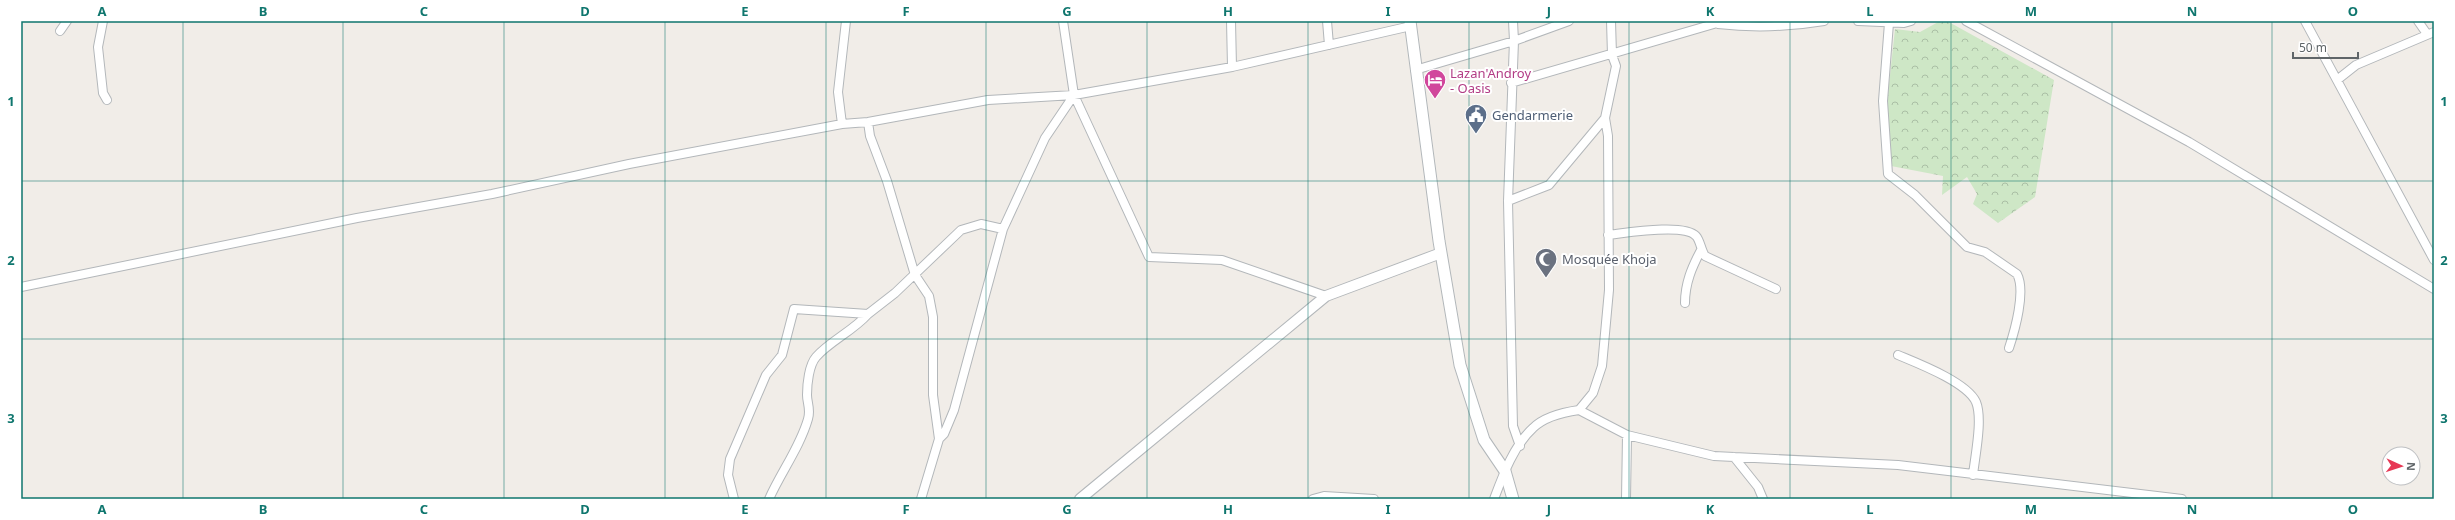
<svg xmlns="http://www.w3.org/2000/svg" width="2455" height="520" font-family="'Noto Sans',sans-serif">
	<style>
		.forest { fill: url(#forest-crowns) }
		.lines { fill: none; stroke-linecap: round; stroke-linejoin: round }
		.minor-casing { stroke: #b3b7ba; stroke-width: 10 }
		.tertiary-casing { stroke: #b3b7ba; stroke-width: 12 }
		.secondary-casing { stroke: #b2b7ba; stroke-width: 13 }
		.minor { stroke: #fff; stroke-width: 8 }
		.tertiary { stroke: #fff; stroke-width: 10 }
		.secondary { stroke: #fff; stroke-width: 11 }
		.grid { fill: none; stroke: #0f766e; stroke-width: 1; stroke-opacity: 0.55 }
		.labels { text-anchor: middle; stroke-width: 4; stroke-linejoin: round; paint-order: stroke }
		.hotel-label { font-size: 13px; fill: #b23c85; stroke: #fff; text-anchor: start }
		.service-label { font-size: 13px; fill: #4e5e75; stroke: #fff; text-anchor: start }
		.worship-label { font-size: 13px; fill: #5b616d; stroke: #fff; text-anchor: start }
		.neatline { fill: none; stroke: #0f766e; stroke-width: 1.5 }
		.grid-label { font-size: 13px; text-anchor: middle; font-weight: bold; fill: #0f766e }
	</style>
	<defs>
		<pattern id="forest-crowns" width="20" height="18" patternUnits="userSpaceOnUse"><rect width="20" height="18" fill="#cee7c6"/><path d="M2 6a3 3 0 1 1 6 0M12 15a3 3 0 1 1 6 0" fill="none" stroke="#aabfa5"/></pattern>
	</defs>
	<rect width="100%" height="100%" fill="#f1ede8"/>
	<path class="forest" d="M1940,21H1947L2054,80L2035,197L1998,223L1973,204L1977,194L1967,177L1942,195L1943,176L1891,166L1887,103L1895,29L1920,32Z"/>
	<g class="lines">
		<g class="minor-casing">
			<path id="minor" d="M103,21L98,47L103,93L107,100
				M1063,21L1074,95L1149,257L1222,260L1326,296
				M1231,21L1232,67
				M1327,21L1329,45
				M1513,21L1514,41L1508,201L1513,426L1520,446
				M1858,21L1904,23L1911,21
				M1966,21L2189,142L2434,289
				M2305,21L2434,260
				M2418,21L2427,34
				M1889,23L1883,101L1888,174L1915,195L1967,247L1985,252L2017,274C2026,291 2015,330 2009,348
				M1718,24C1753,28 1788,27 1824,21
				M60,31L67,21
				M1415,70L1514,41L1569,21
				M2337,80L2356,65L2434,32
				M1511,83L1724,21
				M868,122L870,136L887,181L915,275L929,296L933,317V395L939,439L921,499
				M842,124L838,92L846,21
				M1508,201L1549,185L1605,118
				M1608,235C1626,233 1684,223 1696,236C1700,240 1701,250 1705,256L1776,289
				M21,287L357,218L492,194L629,164L842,124L868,122L988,100L1074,95L1232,67L1411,26
				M1685,303C1685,283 1692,267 1701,250
				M1898,355C1917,363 1967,382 1976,402C1983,419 1975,456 1973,475
				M1579,410L1593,393L1602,366L1609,290L1608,136L1605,118L1616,66L1612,55L1611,21
				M939,439L944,434L954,410L1003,229L1045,138L1074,95
				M1734,457L1758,487L1763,499
				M734,499L728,475L730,459L766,375L782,355L794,309L868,314L895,293L961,230L981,224L1003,229
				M769,499C781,472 800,447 808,419C811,409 807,403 807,395C807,384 809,365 816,357C830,341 853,331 868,314
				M1313,499L1324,496L1374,499
				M1494,499C1503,475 1514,445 1533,428C1544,417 1565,412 1579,410L1627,435L1714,456L1898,465L2182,499
				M1626,499L1627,435"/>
		</g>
		<g class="tertiary-casing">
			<path id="tertiary" d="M1080,499L1326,296L1441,253"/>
		</g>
		<g class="secondary-casing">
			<path id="secondary" d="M1410,21L1439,241L1460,365L1484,440L1505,471L1513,499"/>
		</g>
		<use href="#minor" class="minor"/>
		<use href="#tertiary" class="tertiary"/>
		<use href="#secondary" class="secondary"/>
	</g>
	<path class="grid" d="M183,21V499M343,21V499M504,21V499M665,21V499M826,21V499M986,21V499M1147,21V499M1308,21V499M1469,21V499M1629,21V499M1790,21V499M1951,21V499M2112,21V499M2272,21V499M21,181H2434M21,339H2434"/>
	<defs>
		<g id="hotel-pin" transform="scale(1.15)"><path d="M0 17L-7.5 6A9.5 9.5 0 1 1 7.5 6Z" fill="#d1479c" stroke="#fff"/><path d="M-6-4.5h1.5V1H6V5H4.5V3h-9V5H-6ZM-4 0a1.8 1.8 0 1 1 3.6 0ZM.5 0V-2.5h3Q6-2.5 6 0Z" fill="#fff"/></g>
		<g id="civic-pin" transform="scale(1.15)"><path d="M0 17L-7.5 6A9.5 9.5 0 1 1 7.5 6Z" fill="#5c6f8a" stroke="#fff"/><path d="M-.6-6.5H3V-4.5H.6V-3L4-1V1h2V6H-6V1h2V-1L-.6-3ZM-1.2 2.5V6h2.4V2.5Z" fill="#fff"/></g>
		<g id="mosque-pin" transform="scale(1.15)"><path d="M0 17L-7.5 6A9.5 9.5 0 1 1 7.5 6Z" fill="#6b7280" stroke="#fff"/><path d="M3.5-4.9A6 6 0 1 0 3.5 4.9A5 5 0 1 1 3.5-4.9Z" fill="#fff"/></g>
	</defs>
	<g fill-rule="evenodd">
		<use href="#hotel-pin" x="1435" y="80"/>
		<use href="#civic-pin" x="1476" y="115"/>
		<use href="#mosque-pin" x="1546" y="259"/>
	</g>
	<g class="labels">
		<g class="hotel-label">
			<text x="1450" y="78">Lazan'Androy<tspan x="1450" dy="15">- Oasis</tspan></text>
		</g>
		<g class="service-label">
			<text x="1492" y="120">Gendarmerie</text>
		</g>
		<g class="worship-label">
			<text x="1562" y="264">Mosquée Khoja</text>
		</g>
	</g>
	<rect width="2455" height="520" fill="none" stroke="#ffffff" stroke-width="44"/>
	<g transform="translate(2401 466) rotate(93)"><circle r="19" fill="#ffffff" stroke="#bfc1c3"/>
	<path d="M0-3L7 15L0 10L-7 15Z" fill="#e73855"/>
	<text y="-6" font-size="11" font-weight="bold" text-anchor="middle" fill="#5f6568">N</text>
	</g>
	<path d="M2293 52v6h65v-6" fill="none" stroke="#5f6568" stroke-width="2"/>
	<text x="2299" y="52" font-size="12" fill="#5f6568" stroke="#ffffff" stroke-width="3" paint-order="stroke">50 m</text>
	<rect x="22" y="22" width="2411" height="476" class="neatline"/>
	<g class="grid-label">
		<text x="102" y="16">A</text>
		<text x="263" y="16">B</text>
		<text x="424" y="16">C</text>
		<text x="585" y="16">D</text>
		<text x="745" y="16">E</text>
		<text x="906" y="16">F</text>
		<text x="1067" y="16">G</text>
		<text x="1228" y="16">H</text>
		<text x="1388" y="16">I</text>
		<text x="1549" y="16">J</text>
		<text x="1710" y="16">K</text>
		<text x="1870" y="16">L</text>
		<text x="2031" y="16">M</text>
		<text x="2192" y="16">N</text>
		<text x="2353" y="16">O</text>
		<text x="11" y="106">1</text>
		<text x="2444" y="106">1</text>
		<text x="11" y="265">2</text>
		<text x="2444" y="265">2</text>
		<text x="11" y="423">3</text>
		<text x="2444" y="423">3</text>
		<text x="102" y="514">A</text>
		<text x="263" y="514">B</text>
		<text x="424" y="514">C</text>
		<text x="585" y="514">D</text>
		<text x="745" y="514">E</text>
		<text x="906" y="514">F</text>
		<text x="1067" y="514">G</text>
		<text x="1228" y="514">H</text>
		<text x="1388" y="514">I</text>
		<text x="1549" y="514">J</text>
		<text x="1710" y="514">K</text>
		<text x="1870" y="514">L</text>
		<text x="2031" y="514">M</text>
		<text x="2192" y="514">N</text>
		<text x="2353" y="514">O</text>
	</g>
</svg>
